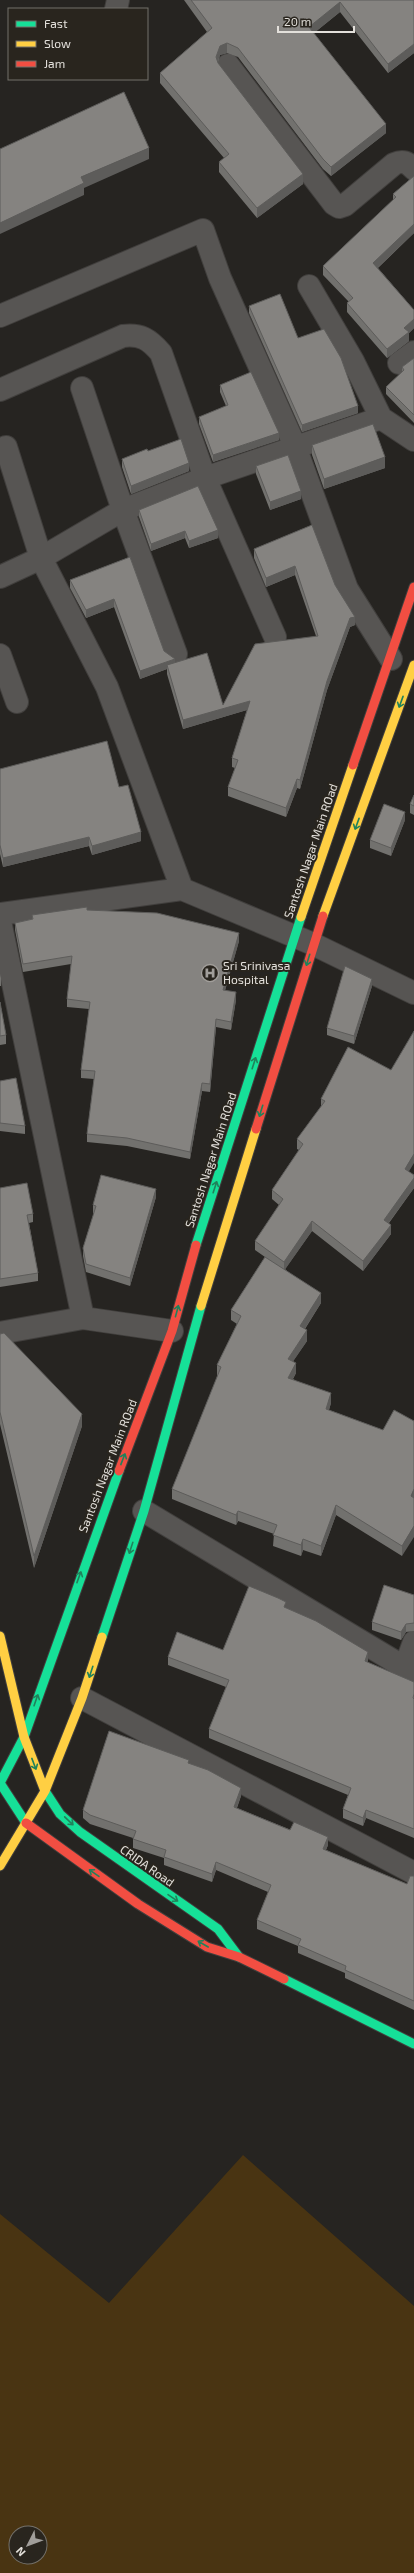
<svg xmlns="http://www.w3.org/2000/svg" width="414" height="2573" font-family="'Exo 2',sans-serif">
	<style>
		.green { fill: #493412; fill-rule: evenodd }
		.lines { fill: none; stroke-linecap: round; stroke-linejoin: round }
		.street-casing { stroke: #413f3d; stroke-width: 24 }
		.fast-casing { stroke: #413f3d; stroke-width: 11 }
		.slow-casing { stroke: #413f3d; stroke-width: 11 }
		.jam-casing { stroke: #413f3d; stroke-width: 11 }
		.street { stroke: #575553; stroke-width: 22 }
		.fast { stroke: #16e098; stroke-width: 9 }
		.slow { stroke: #ffcf43; stroke-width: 9 }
		.jam { stroke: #f24e42; stroke-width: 9 }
		.wall { fill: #72716e }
		.shaded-wall { fill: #5d5c5a }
		.building { fill: #858380; stroke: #5d5c5a }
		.oneway { stroke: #20825b }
		.labels { text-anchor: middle; stroke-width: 4; stroke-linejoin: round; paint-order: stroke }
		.street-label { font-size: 12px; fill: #e3e0db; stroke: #29251e }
		.poi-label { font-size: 12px; fill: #e3e0db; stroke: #29251e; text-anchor: start }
	</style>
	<rect width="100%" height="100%" fill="#262421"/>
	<path class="green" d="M243,2155L414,2306V2573H0V2214L109,2303ZM16,2533H40V2557H16Z"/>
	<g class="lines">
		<g class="street-casing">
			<path id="street" d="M116,9L118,0
				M228,65L334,204L339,207L345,205L394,164C403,160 407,162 414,169
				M309,286L353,361L381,418L414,440
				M0,316L203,230L220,278L295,446L347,589L391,659
				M399,363L414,352
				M82,388L123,510L176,654
				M0,390L123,336C141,334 149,339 161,353L205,478L275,637
				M6,447L41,558L107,687L182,889
				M0,577L41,558L123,510L205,478L381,418
				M0,655L17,702
				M0,914L182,889L313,944L414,993
				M0,921L83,1318
				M0,1333L83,1318L172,1331
				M144,1511L414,1673
				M405,1667L414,1642
				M82,1698L414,1873"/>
		</g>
		<g class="fast-casing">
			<path id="fast" d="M196,1245L301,917
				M102,1637L144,1511L201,1306
				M0,1783L24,1737L119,1471
				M0,1783L26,1823
				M45,1791L60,1814L80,1832L218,1929L239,1957
				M284,1979L414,2044"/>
		</g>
		<g class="slow-casing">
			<path id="slow" d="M323,916L414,665
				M301,917L353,765
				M201,1306L256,1129
				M0,1636L24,1737L45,1791
				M0,1866L45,1791L82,1698L102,1637"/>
		</g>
		<g class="jam-casing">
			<path id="jam" d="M353,765L414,587
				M256,1129L323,916
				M119,1471L172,1331L196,1245
				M26,1823L138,1904L207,1947L239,1957L284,1979"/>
		</g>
		<use href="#street" class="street"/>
		<use href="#fast" class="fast"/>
		<use href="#slow" class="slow"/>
		<use href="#jam" class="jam"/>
	</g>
	<path class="wall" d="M184,0H414V53L388,73L340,12L314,33L386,133L331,176L323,169L238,57L227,53L220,55L218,62V63L303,184L257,218L219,172V162L224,158L160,83V73L207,32Z
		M414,176V233L378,268L414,310V328L409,333V341L387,358L347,312V303L349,302L323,275V266L393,200V194Z
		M249,306L298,338L358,413L302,432L249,313Z
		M414,358V423L386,394V387L402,373V367Z
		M220,385L279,440L213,462L199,424V417L226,406L220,392Z
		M312,445L385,468L324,489L312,455Z
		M148,451L189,471L131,494L122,467V459Z
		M256,466L301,499L270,510L256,474Z
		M139,510L218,538L189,548L185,538L151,551L139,517Z
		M312,525L335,585L355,625L350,627L327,690L300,789L297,788L286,817L228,796V787L235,768L232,767V758L247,710L183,729L167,674V669L140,679L114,607L86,618L70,588V580L130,557L164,651L175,663L223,705L316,636L295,575L266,587L254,558V549Z
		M0,769L119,787L141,841L92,855L89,846L3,867L0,854Z
		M414,795V815L410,813V804Z
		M405,820L391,856L370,848V840Z
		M87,910L239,941L225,990L236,1000L231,1030L216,1027L210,1092L202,1091L190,1159L127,1146L87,1142V1134L94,1079L81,1078V1070L89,1009L67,1007V999L71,964L23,972L15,930V923L32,919V915Z
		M0,974L1,978V986H0Z
		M372,986L354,1044L327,1035V1028Z
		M0,1002L6,1035V1044L0,1045Z
		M348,1047L409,1172L414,1175V1188L389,1223L391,1234L363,1271L312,1231L285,1269L321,1303L305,1329L307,1341L293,1361L296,1373L293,1379L331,1403L329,1410L383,1430L414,1421L402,1556L336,1515L321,1556L303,1550L301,1556L273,1546L274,1534L238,1521L236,1525L172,1499V1489L218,1376L217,1375V1365L237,1324L231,1320V1310L265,1257L255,1250V1241L279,1205L272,1199V1190L299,1150L297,1149V1139L321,1107V1099Z
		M0,1081L25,1126V1134L0,1131Z
		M0,1188L33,1214V1222L29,1223L38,1273V1281L0,1287Z
		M156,1197L130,1286L86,1272L83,1256V1248L94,1213H93V1205Z
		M0,1334L82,1426L34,1568L0,1424Z
		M414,1595V1631L406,1632L401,1640L372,1630V1622Z
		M286,1608L368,1660L367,1663L414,1682V1838L366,1818L363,1826L343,1818V1809L348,1795L209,1738V1729L226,1687L168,1665V1657L223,1650Z
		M189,1764L241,1796L237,1808L328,1845L326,1850L407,1884L414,1876V2010L345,1978V1973L298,1953V1946L257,1929V1920L268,1892L216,1870L212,1882L164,1865V1858L133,1848V1838L90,1824L83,1818V1810Z"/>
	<path class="shaded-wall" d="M340,2V12L309,37V27Z
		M227,43V53L220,55L216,66V57L220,46Z
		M414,44V53L388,73V64Z
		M386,124V133L331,176V167Z
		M149,148V159L84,188V195L0,234V223L81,177Z
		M303,174V184L257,218V208Z
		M414,224V233L373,272V263Z
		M414,319V328L409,333V341L387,358V349L404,328Z
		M358,406V413L302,432V425Z
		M279,433V440L213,462V455Z
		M385,457V468L324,489V479Z
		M189,463V471L131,494V486Z
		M301,491V499L270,510V502Z
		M218,530V538L189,548V541Z
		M185,531V538L151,551V544Z
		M295,566V575L266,587V578Z
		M114,599V607L86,618V610Z
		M355,617V625L350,627L327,690L300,789V780L327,681L350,618Z
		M175,659V667L167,665V669L140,679V671Z
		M250,701V709L183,729V720Z
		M297,779V788L286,817V808Z
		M405,812V820L391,856V848Z
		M141,832V841L92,855V846Z
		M89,837V846L3,867V858Z
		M239,933V941L223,998V990Z
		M372,979V986L354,1044V1036Z
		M236,992V1000L231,1030V1022Z
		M216,1019V1027L210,1092V1084Z
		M202,1083V1091L190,1159V1152Z
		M414,1154V1163L405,1178V1169Z
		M414,1178V1188L384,1229V1220Z
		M156,1189V1197L130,1286V1278Z
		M312,1221V1231L284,1271V1262Z
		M391,1225V1234L363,1271V1261Z
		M321,1293V1303L300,1336V1326Z
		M307,1330V1341L288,1369V1359Z
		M296,1363V1373L288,1388V1378Z
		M331,1393V1403L326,1419V1409Z
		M82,1414V1426L34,1568V1556Z
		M414,1489V1500L411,1496Z
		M336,1505V1515L321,1556V1546Z
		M238,1511V1521L236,1525V1515Z
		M414,1526V1537L402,1556V1546Z
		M303,1539V1550L301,1556V1545Z
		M406,1624V1632L401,1640V1632Z
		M368,1652V1660L365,1670V1661Z
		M241,1788V1796L234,1815V1807Z
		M366,1810V1818L363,1826V1818Z
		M328,1837V1845L323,1857V1849Z
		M216,1862V1870L212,1882V1874Z"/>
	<path class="building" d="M191,0H414V44L388,64L340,2L309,27L386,124L331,167L323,159L238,48L227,43L220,46L216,57L218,63L303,174L257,208L219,162L229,154L160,73L212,28Z
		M124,92L149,148L81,177L84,183L0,223V149Z
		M414,176V224L373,263L414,310V319L404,328L409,332L387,349L347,303L353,298L323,266L396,197L393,194Z
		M280,294L298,338L324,329L341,358L358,406L302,425L249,306Z
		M414,358V415L386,387L404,370L402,367Z
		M251,372L279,433L213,455L199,417L228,405L220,385Z
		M373,424L385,457L324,479L312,445Z
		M181,439L189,463L131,486L122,459L147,449L148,451Z
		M288,455L301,491L270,502L256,466Z
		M198,486L218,530L189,541L185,531L151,544L139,510Z
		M312,525L335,585L355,617L350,618L327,681L300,780L297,779L286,808L228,787L238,760L232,758L250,701L183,720L167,665L207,653L223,705L255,644L318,636L295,566L266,578L254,549Z
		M130,557L164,651L175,659L140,671L114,599L86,610L70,580Z
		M107,741L119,787L128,785L141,832L92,846L89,837L3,858L0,845V769Z
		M414,795V806L410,804Z
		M384,804L405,812L391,848L370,840Z
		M87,907V910L157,913L239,933L223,990L236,992L231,1022L216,1019L210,1084L202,1083L190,1152L127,1138L87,1134L95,1071L81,1070L90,1002L67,999L72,956L23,964L15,923L33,919L32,915Z
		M345,966L372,979L354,1036L327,1028Z
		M0,1002L6,1035L0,1036Z
		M414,1031V1154L405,1169L414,1175V1178L384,1220L391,1225L363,1261L312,1221L284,1262L255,1241L283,1199L272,1190L303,1144L297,1139L325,1101L321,1099L348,1047L391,1070Z
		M16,1078L25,1126L0,1123V1081Z
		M101,1175L156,1189L130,1278L86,1264L83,1248L96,1206L93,1205Z
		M27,1183L33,1214L27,1215L38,1273L0,1279V1188Z
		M265,1257L321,1293L300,1326L307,1330L288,1359L296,1363L288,1378L331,1393L326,1409L383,1430L394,1410L414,1421V1489L411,1496L414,1498V1526L402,1546L336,1505L321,1546L303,1539L301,1545L273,1535L277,1525L238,1511L236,1515L172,1489L221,1367L217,1365L241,1316L231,1310Z
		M4,1333L82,1414L34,1556L0,1412V1334Z
		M384,1585L414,1595V1623L406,1624L401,1632L372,1622Z
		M249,1586L278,1598L286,1602L284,1607L316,1621L368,1652L365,1661L414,1682V1694L413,1698L414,1699V1829L366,1810L363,1818L343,1809L351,1788L209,1729L229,1680L168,1657L177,1632L223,1650Z
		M109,1731L186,1759L189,1760L188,1763L208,1770L241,1788L234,1807L290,1830L294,1822L328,1837L323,1849L407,1884L410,1876H414V2001L345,1970L346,1966L298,1945L301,1939L257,1920L271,1885L216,1862L212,1874L164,1857L166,1850L133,1839L136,1831L90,1815L83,1810Z"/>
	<defs><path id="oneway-shaft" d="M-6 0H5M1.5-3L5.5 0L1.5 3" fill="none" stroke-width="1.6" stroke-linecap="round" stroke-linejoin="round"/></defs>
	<g class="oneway">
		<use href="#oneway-shaft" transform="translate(401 702) rotate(110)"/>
		<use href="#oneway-shaft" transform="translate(357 824) rotate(110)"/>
		<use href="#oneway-shaft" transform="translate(308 960) rotate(107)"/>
		<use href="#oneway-shaft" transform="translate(254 1063) rotate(-72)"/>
		<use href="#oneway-shaft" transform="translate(261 1111) rotate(107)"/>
		<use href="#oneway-shaft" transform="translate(215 1187) rotate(-72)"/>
		<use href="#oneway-shaft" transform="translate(177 1311) rotate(-75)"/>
		<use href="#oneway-shaft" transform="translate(123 1459) rotate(-69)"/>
		<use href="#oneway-shaft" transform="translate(131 1548) rotate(108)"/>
		<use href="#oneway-shaft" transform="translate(79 1577) rotate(-70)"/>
		<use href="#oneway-shaft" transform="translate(91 1672) rotate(108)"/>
		<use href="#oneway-shaft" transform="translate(36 1700) rotate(-71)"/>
		<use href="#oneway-shaft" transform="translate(34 1764) rotate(69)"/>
		<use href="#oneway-shaft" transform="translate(69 1821) rotate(44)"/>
		<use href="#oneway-shaft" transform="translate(94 1873) rotate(-145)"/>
		<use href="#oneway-shaft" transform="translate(173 1898) rotate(34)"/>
		<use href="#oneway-shaft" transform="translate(203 1944) rotate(-150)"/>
	</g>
	<defs>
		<g id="hospital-ring" transform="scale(0.9)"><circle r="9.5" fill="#29251e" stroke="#a19e9a" stroke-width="1.5"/><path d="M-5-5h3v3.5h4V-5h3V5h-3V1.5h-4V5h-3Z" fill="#a19e9a"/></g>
	</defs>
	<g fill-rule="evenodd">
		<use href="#hospital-ring" x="210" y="973"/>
	</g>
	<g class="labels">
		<g class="street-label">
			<text transform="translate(311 851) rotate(-71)" y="4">Santosh Nagar Main ROad</text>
			<text transform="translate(211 1160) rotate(-72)" y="4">Santosh Nagar Main ROad</text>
			<text transform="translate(108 1466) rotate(-69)" y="4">Santosh Nagar Main ROad</text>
			<text transform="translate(147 1866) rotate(35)" y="4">CRIDA Road</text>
		</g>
		<g class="poi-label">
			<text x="223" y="970">Sri Srinivasa<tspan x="223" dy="14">Hospital</tspan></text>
		</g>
	</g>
	<rect x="8" y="8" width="140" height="72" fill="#29251e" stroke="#73706a"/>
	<rect x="16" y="21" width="20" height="6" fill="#16e098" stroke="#73706a"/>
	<text x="44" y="28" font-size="12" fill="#e3e0db">Fast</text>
	<rect x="16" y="41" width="20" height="6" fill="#ffcf43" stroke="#73706a"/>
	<text x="44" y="48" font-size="12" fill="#e3e0db">Slow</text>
	<rect x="16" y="61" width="20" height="6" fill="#f24e42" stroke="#73706a"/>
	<text x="44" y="68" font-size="12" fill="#e3e0db">Jam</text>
	<g transform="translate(28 2545) rotate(228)"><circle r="19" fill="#29251e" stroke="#73706a"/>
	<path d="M0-3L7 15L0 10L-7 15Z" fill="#a19e9a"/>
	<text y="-6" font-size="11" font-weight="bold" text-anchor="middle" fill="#e3e0db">N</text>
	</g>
	<path d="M278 26v6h76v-6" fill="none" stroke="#e3e0db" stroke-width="2"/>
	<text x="284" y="26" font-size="12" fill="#e3e0db" stroke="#29251e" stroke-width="3" paint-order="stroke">20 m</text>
</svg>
